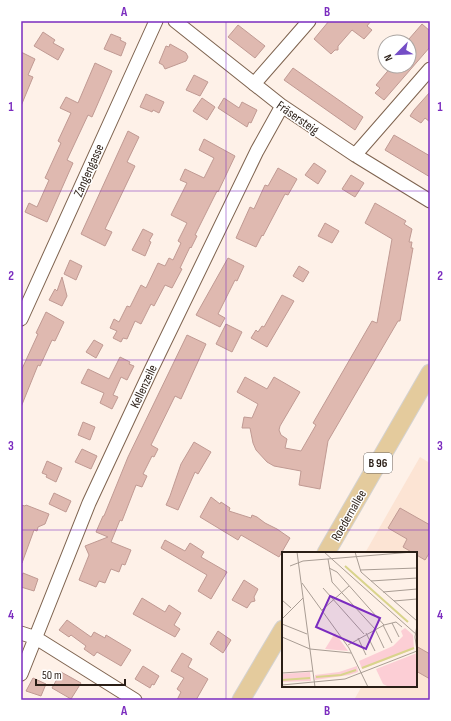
<svg xmlns="http://www.w3.org/2000/svg" width="451" height="721" font-family="'Sofia Sans Condensed',sans-serif">
	<style>
		.built { fill: #fce4d4 }
		.building { fill: #dfb9b0; stroke: #c09a93 }
		.lines { fill: none; stroke-linecap: round; stroke-linejoin: round }
		.minor-casing { stroke: #7e634f; stroke-width: 15 }
		.major-casing { stroke: #d4d2d0; stroke-width: 19 }
		.minor { stroke: #fff; stroke-width: 13 }
		.major { stroke: #e4cb9d; stroke-width: 17 }
		.grid { fill: none; stroke: #7b2cbf; stroke-width: 1; stroke-opacity: 0.55 }
		.labels { text-anchor: middle; stroke-width: 3; stroke-linejoin: round; paint-order: stroke }
		.shield { fill: #fff; stroke: #6a625c; stroke-width: 1 }
		.shield-label { font-size: 12px; font-weight: bold; fill: #2a1e16 }
		.street-label { font-size: 13px; fill: #2a1e16; stroke: #fff }
		.inset-river { fill: none; stroke: #d9d48c; stroke-width: 2 }
		.inset-road { fill: none; stroke: #a99d94; stroke-width: 1 }
		.view { fill: #7b2cbf; fill-opacity: 0.15; stroke: #7b2cbf; stroke-width: 2 }
		.inset-edge { fill: none; stroke: #2a1e16; stroke-width: 2 }
		.neatline { fill: none; stroke: #7b2cbf; stroke-width: 1.5 }
		.grid-label { font-size: 13px; text-anchor: middle; font-weight: bold; fill: #7b2cbf }
	</style>
	<rect width="100%" height="100%" fill="#fef1e8"/>
	<path class="built" d="M420,457L430,463V700H354L362,686H416V553H365Z"/>
	<path class="building" d="M329,21H371L367,26L372,30L364,39L352,30L338,46V50H335L331,54L314,39Z
		M422,24L430,31V47L384,100L375,93L380,88L376,85L392,66H409V39Z
		M238,25L265,46L255,58L228,37Z
		M43,32L55,40L53,43L64,49L58,60L34,46Z
		M111,34L121,38L120,40L126,43L121,56L104,49Z
		M170,44L186,53L188,57L186,61L165,69L163,65L159,63L166,46L169,47Z
		M21,52L35,59L28,75L33,77L21,106Z
		M95,63L112,71L92,117L88,115L67,160L73,163L47,222L25,212L29,203L37,207L49,180L45,178L61,143L58,141L71,113L60,108L66,97L78,103Z
		M293,68L363,117L355,130L284,80Z
		M194,75L208,82L200,96L186,90Z
		M430,92V122L425,118L421,123L410,116L414,110Z
		M146,94L164,102L159,113L153,110L152,112L150,111L140,107Z
		M202,98L215,107L207,120L193,111Z
		M224,98L239,108L242,102L257,110L251,123L249,122L247,127L218,108Z
		M128,131L139,137L127,162L135,166L105,229L112,232L105,246L81,234Z
		M394,135L430,156V177L385,150Z
		M204,139L235,156L218,192L217,191L195,235L197,236L191,248L190,247L180,268L182,269L172,288L165,285L154,306L151,304L141,324L135,321L127,339L123,338L121,342L113,338L117,331L110,328L114,319L119,322L127,306L130,307L141,285L146,288L158,263L165,266L169,258L173,260L181,243L178,241L187,223L171,215L187,183L180,180L185,169L204,178L214,158L199,150Z
		M314,163L326,171L318,184L305,175Z
		M278,168L297,179L288,195L285,194L263,236L262,235L256,247L236,238L250,207L254,209L265,185L268,186Z
		M351,175L364,183L355,197L342,189Z
		M375,203L406,221L404,224L412,229L409,242H412L411,248H413L400,321H398L328,441L320,489L299,485L301,471L274,466L267,462L256,450L253,443L250,428H242L244,417L252,418L258,404L237,392L245,377L267,389L274,377L300,392L280,426L279,430L281,435L287,439L285,448L301,451L316,425L313,423L372,321L377,323L392,239L365,223Z
		M325,223L339,231L332,243L318,236Z
		M143,229L153,234L149,241L151,242L145,256L132,250Z
		M228,258L244,266L237,281L235,280L218,314L225,318L220,327L196,315Z
		M70,260L82,266L76,280L64,274Z
		M299,266L309,272L303,282L293,276Z
		M62,277L67,296L62,306L49,300L55,289L57,291Z
		M282,295L294,301L267,347L251,338L256,330L258,332L262,326L264,327Z
		M46,312L64,322L55,341L52,340L40,366L38,365L21,407V371L38,334L36,333Z
		M226,324L242,332L232,352L216,344Z
		M187,335L206,344L181,399L175,396L152,443L151,445L158,449L154,457L152,456L143,474L147,476L142,487L136,485L122,521L120,520L111,542L131,550L125,565L122,564L119,572L111,569L105,583L99,581L96,587L79,580L89,555L85,546L108,537L96,532L103,516H104L128,457Z
		M94,340L103,345L96,358L86,352Z
		M120,357L130,362L129,364L134,366L127,380L121,377L113,395L118,397L112,409L100,403L104,393L81,383L88,369L109,379Z
		M83,422L95,427L90,440L78,435Z
		M194,442L211,452L198,474L195,472L178,510L166,505L170,496L181,464Z
		M82,449L97,456L91,469L75,462Z
		M47,461L62,468L56,482L46,477L47,475L42,473Z
		M54,493L71,501L66,512L49,504Z
		M211,497L220,504L221,502L230,508L229,511L251,518L252,515L257,517L265,523L277,529L290,538L279,557L241,535L238,540L200,517Z
		M21,505L25,506L26,505L49,514L45,524L38,527L37,531L34,530L22,563Z
		M400,508L430,525V552L425,560L403,547L407,539L388,528Z
		M165,540L185,551L190,543L204,552L201,557L227,572L211,599L198,591L207,575L161,548Z
		M23,573L38,579L34,591L21,587V579Z
		M244,580L258,589L254,597L255,601L251,602L247,608L232,600Z
		M142,598L165,612L169,605L181,613L174,625L180,629L175,637L133,614Z
		M67,620L91,637L94,632L105,638L106,635L131,650L121,666L97,652L94,656L84,649L86,646L71,635L69,637L59,630Z
		M218,631L231,640L223,653L210,644Z
		M416,646L430,654V679L416,671Z
		M182,653L192,659L188,667L208,679L196,700H177L181,692L177,689L184,678L171,671Z
		M143,666L159,676L154,685L152,684L150,688L135,679Z
		M61,672L81,683L71,699L52,688Z
		M33,678L46,684L41,696L26,691Z"/>
	<g class="lines">
		<g class="minor-casing">
			<path id="minor" d="M175,21L282,106L355,155L430,201
				M254,84L309,21
				M355,155L430,69
				M21,319L156,21
				M21,633L36,638L135,700
				M21,674L89,503L151,370L257,151L282,106"/>
		</g>
		<g class="major-casing">
			<path id="major" d="M326,553L430,373
				M241,700L283,629"/>
		</g>
		<use href="#minor" class="minor"/>
		<use href="#major" class="major"/>
	</g>
	<path class="grid" d="M226,21V700M21,191H430M21,360H430M21,530H430"/>
	<g class="labels">
		<rect class="shield" x="364" y="453" width="28" height="20" rx="3"/>
		<g class="shield-label">
			<text x="378" y="467">B 96</text>
		</g>
		<g class="street-label">
			<text transform="translate(298 117) rotate(35)" y="5">Fräsersteig</text>
			<text transform="translate(88 170) rotate(-66)" y="5">Zangengasse</text>
			<text transform="translate(143 386) rotate(-65)" y="5">Kellenzeile</text>
			<text transform="translate(348 515) rotate(-60)" y="5">Roedernallee</text>
		</g>
	</g>
	<g transform="translate(282 552)">
		<rect width="135" height="135" fill="#fef1e8"/>
		<path d="M123,76L131,83L132,97L80,117L77,109L111,94L121,84L119,79ZM53,81L66,99L43,97ZM135,101V135H107L101,132L94,117ZM75,114L76,120L67,123L33,128V123L57,120ZM28,120L29,129L0,130V122Z" fill="#fcced5"/>
		<path class="inset-river" d="M63,14L126,70M80,116L132,96M34,125L59,123L74,118M0,128L28,126"/>
		<path class="inset-road" d="M15,0L33,135M42,0L135,83M73,0L79,20L135,69M46,7L50,30L93,77L102,96M8,14L21,9L131,0M47,16L55,20L102,73M78,18L135,16M89,29L135,26M20,31L67,96L86,135M41,36L82,82M101,40L135,37M0,48L9,56M112,49L135,47M40,58L67,34M0,67L21,46M110,71L117,85M0,72L25,82M101,73L110,91M84,81L93,99M0,85L28,97M76,86L84,103M66,93L102,73L114,70L120,75M28,97L69,101M135,99L133,85L135,73M0,121L31,119M0,133L63,127L135,99"/>
		<path class="view" d="M48,44L98,66L84,97L34,75Z"/>
		<rect width="135" height="135" class="inset-edge"/>
	</g>
	<rect width="451" height="721" fill="none" stroke="#ffffff" stroke-width="44"/>
	<g transform="translate(397 54) rotate(246)"><circle r="19" fill="#ffffff" stroke="#aaa5a2"/>
	<path d="M0-3L7 15L0 10L-7 15Z" fill="#744dc6"/>
	<text y="-6" font-size="11" font-weight="bold" text-anchor="middle" fill="#2a1e16">N</text>
	</g>
	<path d="M36 679v6h89v-6" fill="none" stroke="#2a1e16" stroke-width="2"/>
	<text x="42" y="679" font-size="12" fill="#2a1e16" stroke="#ffffff" stroke-width="3" paint-order="stroke">50 m</text>
	<rect x="22" y="22" width="407" height="677" class="neatline"/>
	<g class="grid-label">
		<text x="124" y="16">A</text>
		<text x="327" y="16">B</text>
		<text x="11" y="111">1</text>
		<text x="440" y="111">1</text>
		<text x="11" y="280">2</text>
		<text x="440" y="280">2</text>
		<text x="11" y="450">3</text>
		<text x="440" y="450">3</text>
		<text x="11" y="619">4</text>
		<text x="440" y="619">4</text>
		<text x="124" y="715">A</text>
		<text x="327" y="715">B</text>
	</g>
</svg>
